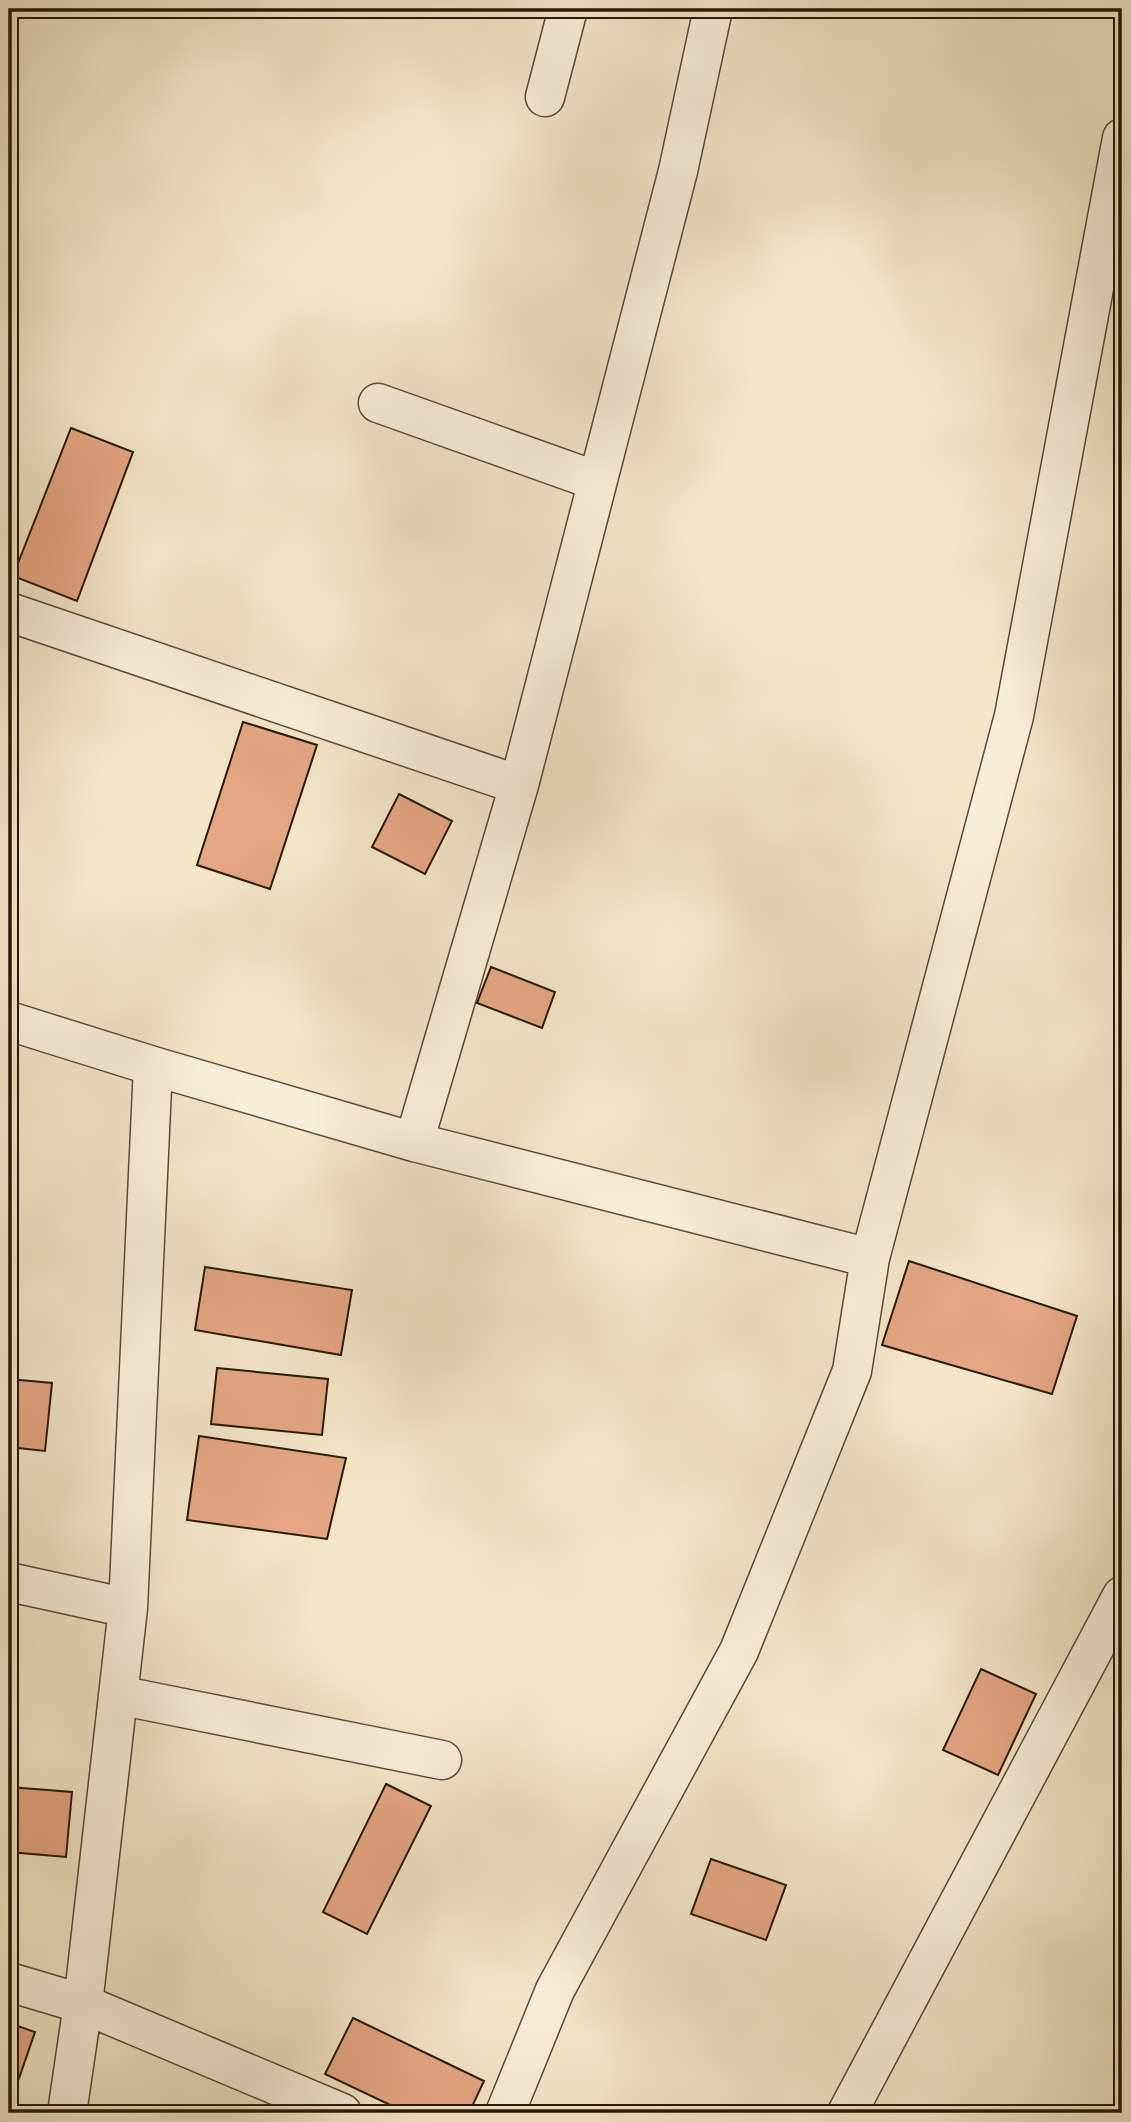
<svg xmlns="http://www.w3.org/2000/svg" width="1131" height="2122" font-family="'Gentium Book Plus',serif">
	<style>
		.building { fill: #e4a683; stroke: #271706; stroke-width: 2 }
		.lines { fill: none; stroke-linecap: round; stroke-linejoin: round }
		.minor-casing { stroke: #5a4b36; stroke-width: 41 }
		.minor { stroke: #f7efdb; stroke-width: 38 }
	</style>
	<rect width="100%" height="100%" fill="#f3e6c7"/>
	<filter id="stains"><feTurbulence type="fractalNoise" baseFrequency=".00286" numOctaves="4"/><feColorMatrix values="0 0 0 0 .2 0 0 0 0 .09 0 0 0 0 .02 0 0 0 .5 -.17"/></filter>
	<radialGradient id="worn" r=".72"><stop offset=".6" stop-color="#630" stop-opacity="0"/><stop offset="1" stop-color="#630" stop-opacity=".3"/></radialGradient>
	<path class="building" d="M71,428L133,452L77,601L13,576Z
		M243,722L317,745L270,889L197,865Z
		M399,794L452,821L425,874L372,847Z
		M491,967L555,992L542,1028L477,1003Z
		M909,1261L1077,1316L1052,1394L882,1345Z
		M205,1267L352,1290L341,1355L195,1330Z
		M217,1368L328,1379L322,1435L211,1424Z
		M9,1379L52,1383L45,1451L9,1447Z
		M199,1436L346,1458L327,1539L187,1520Z
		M981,1669L1036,1694L998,1775L943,1750Z
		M386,1784L431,1806L367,1934L323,1912Z
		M9,1787L72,1792L66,1857L9,1852Z
		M711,1859L786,1885L766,1940L691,1914Z
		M353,2018L484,2081L469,2113H407L325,2074Z
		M9,2023L35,2032L17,2084L9,2081Z"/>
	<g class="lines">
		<g class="minor-casing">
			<path id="minor" d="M545,97L568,9
				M378,403L597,481
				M9,612L519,785
				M9,1021L153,1066L414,1142L870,1258
				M414,1142L519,785L678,171L713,9
				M9,1582L128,1608
				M118,1695L442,1760
				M9,1982L83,2004L342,2113
				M67,2113L83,2004L128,1608L153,1066
				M505,2113L555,1990L739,1651L852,1371L870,1258L1014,716L1122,138
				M847,2113L1122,1596"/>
		</g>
		<use href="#minor" class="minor"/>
	</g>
	<rect width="1131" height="2122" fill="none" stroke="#f3e6c7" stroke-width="35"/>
	<rect x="10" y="10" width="1110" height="2101" fill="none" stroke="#271706" stroke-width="3.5"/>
	<rect x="18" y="18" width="1096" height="2087" fill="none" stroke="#271706" stroke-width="2"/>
	<rect width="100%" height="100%" filter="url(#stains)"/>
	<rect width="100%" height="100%" fill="url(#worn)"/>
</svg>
